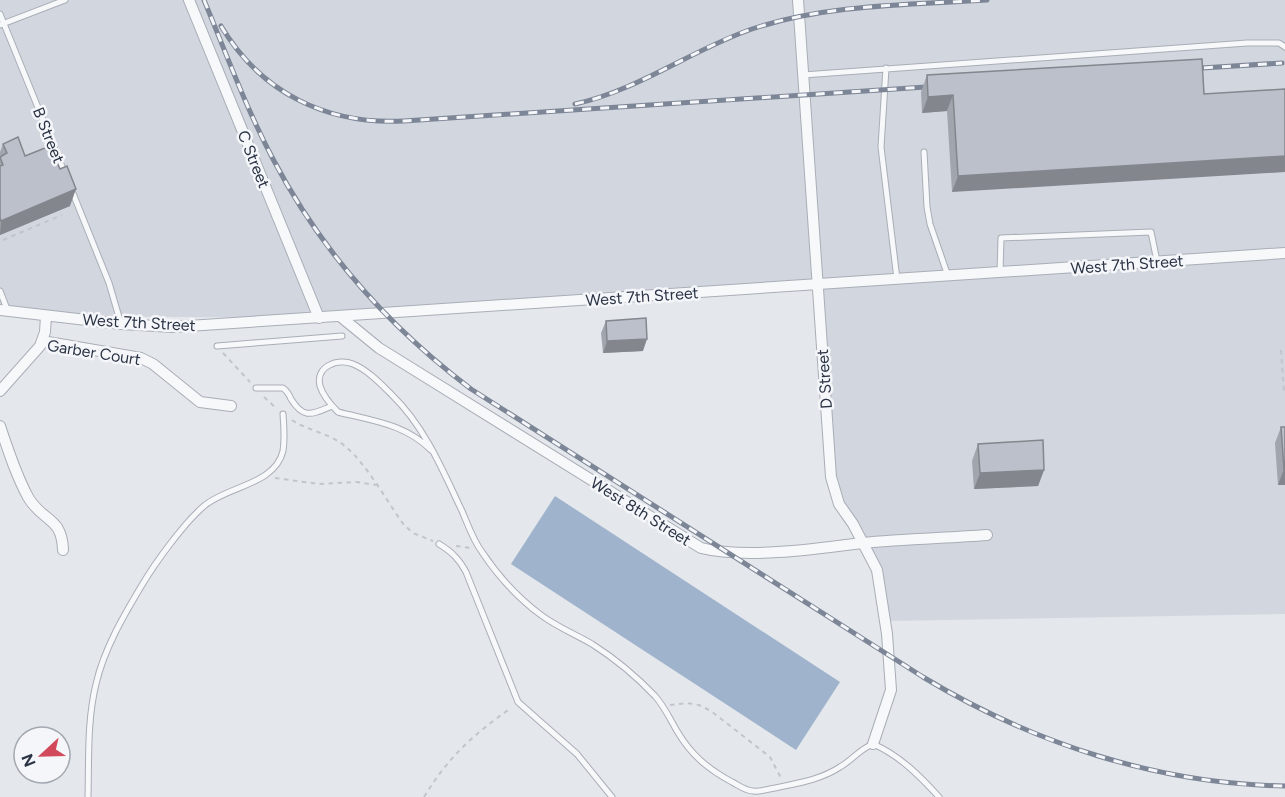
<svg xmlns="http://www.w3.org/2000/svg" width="1285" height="797" font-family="Figtree,sans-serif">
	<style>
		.built { fill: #d2d6de }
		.water { fill: #9fb4cc }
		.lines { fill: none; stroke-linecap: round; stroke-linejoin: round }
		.service-casing { stroke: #a9aeb7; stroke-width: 7 }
		.minor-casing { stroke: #a9aeb7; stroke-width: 12 }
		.path { stroke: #c2c5cb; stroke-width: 2; stroke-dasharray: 4.5 4.5; stroke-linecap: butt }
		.service { stroke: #f7f8fa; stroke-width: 5 }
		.minor { stroke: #f7f8fa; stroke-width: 10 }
		.rail-casing { stroke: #7d8696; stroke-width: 5 }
		.rail { stroke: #f4f6f9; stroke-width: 3; stroke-dasharray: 9; stroke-linecap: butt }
		.wall { fill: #a1a5ae }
		.shaded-wall { fill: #83868d }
		.building { fill: #bbc0ca; stroke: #83868d; stroke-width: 1.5 }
		.labels { text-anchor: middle; stroke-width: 5; stroke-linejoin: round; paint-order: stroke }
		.street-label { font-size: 16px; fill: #2b3445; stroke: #f4f6f9 }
	</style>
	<rect width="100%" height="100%" fill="#e4e7ec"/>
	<path class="built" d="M0,0H1285V614L885,621L864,543L833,489L817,285L319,318L46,316L0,309Z"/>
	<path class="water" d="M555,496L840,682L796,750L511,564Z"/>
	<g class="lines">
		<g class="service-casing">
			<path id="service" d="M0,14L65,174
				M0,25L65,0
				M886,68L881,147L897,279
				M803,75L1247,43H1279L1285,47
				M924,152L927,207L930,224L948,276
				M72,191L109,283L121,324
				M1000,272L1001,238L1151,232L1157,261
				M0,291L7,309
				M217,346L342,336
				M256,388H283C287,391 289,394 291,399C304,420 312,414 332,406
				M431,450C405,424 373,421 338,412C331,405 323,396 320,386C315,366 338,358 353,364C368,370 382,385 392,395C425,427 443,471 462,511C468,525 473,540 482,552C498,576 518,598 541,615C557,627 575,634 592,644C614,658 637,677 655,696C664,706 670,719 677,731C691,755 708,769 732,782C738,785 746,791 753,791C760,792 768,789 775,788C798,783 820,780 840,767C852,760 860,749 873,744C899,755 920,776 939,797
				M439,544C452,552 459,559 466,572L518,702L577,754L612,797
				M88,797C89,759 87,721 96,684C104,649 124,615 142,585C155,563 184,523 204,506C227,486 275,485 283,451C285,439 284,426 283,414"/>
		</g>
		<g class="minor-casing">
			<path id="minor" d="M189,0L319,318
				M798,0L831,477L839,504L853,524L877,570L887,634L891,690L873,744
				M0,310L121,324L173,327L1285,253
				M341,317L379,348L701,548C745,559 816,549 862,543C903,539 946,538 987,535
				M42,341L141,358L153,364L200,402L231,406
				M0,391L40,346L45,332L46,316
				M0,426C8,450 16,475 28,497C42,522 62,516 63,550"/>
		</g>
		<path class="path" d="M3,240L62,215
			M1281,350L1284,393
			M223,353L250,382
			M264,397L277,409
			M292,420C308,431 330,433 346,447C368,466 386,500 404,525L413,533L433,541
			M275,478L319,484L357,482L376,485
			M456,546L471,548
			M670,705L687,703L699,705L711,711L770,757L781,778
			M424,797C449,756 473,735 511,708"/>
		<use href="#service" class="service"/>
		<use href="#minor" class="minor"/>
		<g class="rail-casing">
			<path id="rail" d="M204,0C226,53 246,108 273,159C321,251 389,327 471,389L923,677C1032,743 1157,784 1285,786
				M221,26C261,93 327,125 404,121L941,86
				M1186,69L1282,63
				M575,104C639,90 691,50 752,29C827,4 908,5 987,0"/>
		</g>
		<use href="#rail" class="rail"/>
	</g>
	<path class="wall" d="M1202,59L952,192L947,111L922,113L921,92L927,75Z
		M3,144L25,156L70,206L0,235V152Z
		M606,321L643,351L603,353L601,333Z
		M1281,427H1285V485H1278L1275,443Z
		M978,444L1044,470L1038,486L974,489L972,461Z"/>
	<path class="shaded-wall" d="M953,95L947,111L922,113L928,97Z
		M1285,156V172L952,192L958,176Z
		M76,189L70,206L0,235L1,221Z
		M647,339L643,351L603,353L607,341Z
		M1284,469H1285V485H1278Z
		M1044,470L1038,486L974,489L980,473Z"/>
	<path class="building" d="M1202,59L1204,94L1285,89V156L958,176L953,95L928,97L927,75Z
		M18,137L25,156L50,146L60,169L67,166L76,189L1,221L0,218V166L3,165L0,157L7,153L3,144Z
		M646,318L647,339L607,341L606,321Z
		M1281,427H1285V469H1284Z
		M1043,440L1044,470L980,473L978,444Z"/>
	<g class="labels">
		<g class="street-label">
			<text transform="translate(49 135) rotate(68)" y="6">B Street</text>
			<text transform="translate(254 159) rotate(68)" y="6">C Street</text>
			<text transform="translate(1127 264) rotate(-4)" y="6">West 7th Street</text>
			<text transform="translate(642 296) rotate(-4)" y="6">West 7th Street</text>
			<text transform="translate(139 322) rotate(3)" y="6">West 7th Street</text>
			<text transform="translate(94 352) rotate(9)" y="6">Garber Court</text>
			<text transform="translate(824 379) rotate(-94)" y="6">D Street</text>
			<text transform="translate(641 511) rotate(32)" y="6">West 8th Street</text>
		</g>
	</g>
	<g transform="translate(42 755) rotate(248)"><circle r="28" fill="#f4f6f9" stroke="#a4a8b1" stroke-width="1.5"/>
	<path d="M0-4.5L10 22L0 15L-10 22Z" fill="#d1495b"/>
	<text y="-9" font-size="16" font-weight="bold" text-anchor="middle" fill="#2b3445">N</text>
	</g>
</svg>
